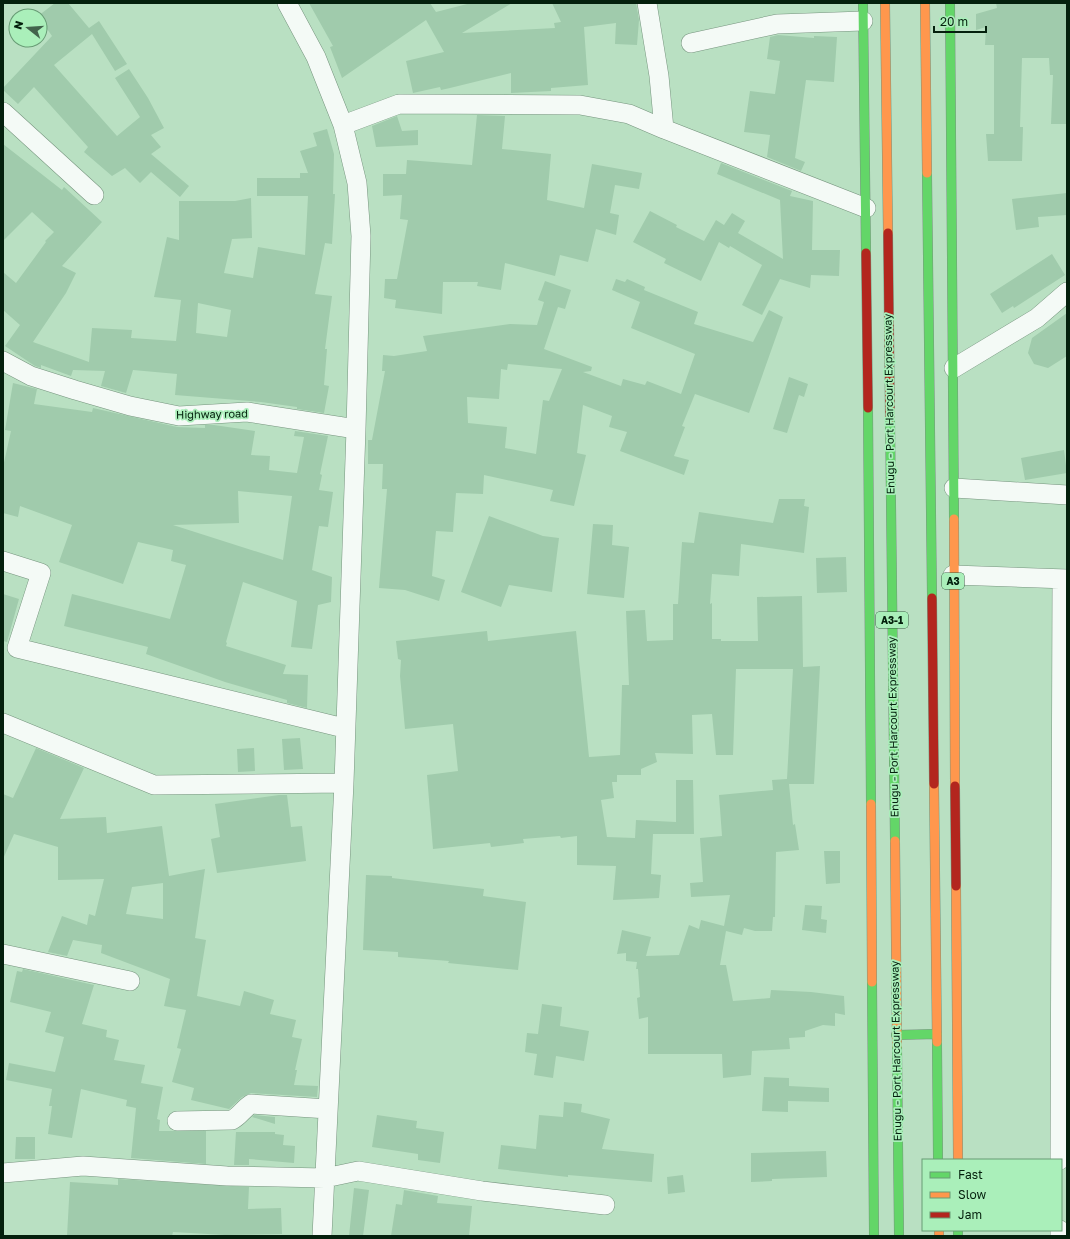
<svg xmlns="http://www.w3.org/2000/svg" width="1070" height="1239" font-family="'Golos Text',sans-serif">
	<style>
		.building { fill: #a0cbac; fill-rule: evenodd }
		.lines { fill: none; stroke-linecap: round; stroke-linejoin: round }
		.street-casing { stroke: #76947e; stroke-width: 20 }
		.fast-casing { stroke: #76947e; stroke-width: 10 }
		.slow-casing { stroke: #76947e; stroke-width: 10 }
		.jam-casing { stroke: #76947e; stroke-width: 10 }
		.street { stroke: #f4faf6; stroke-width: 19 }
		.fast { stroke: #63d668; stroke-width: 9 }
		.slow { stroke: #ff974d; stroke-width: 9 }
		.jam { stroke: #b3261e; stroke-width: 9 }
		.labels { text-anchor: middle; stroke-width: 3.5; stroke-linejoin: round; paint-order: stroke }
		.shield { fill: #aaefba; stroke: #365e41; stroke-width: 1 }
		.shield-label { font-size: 10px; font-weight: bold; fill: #04200d }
		.street-label { font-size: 11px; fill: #04200d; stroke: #aaefba }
	</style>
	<rect width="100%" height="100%" fill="#b9e0c2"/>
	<path class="building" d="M55,3H68L89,28L99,21L127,64L115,71L92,34L54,65L117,136L140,117L115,78L129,69L148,98L164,128L151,135L161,147L151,154L189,186L180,197L151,172L140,183L125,168L112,176L84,152L88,147L34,87L18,104L3,90V88L52,36L38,16Z
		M309,3H430L436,12L471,3H512L462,33L555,28L554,23L561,22L552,3H636L639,20L637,45L615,44L616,23L584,27L588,85L551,88V91L511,93V73L450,88L441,90L440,87L413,93L406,61L444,52L426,20L342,78L330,47L333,46Z
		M996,3H1067V124H1051L1053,75H1050L1049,58H1022L1020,127H1023L1022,161H988L986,134H994V45H985L986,27L976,30V14L997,8Z
		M778,35L814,38V36L837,37L834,82L806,80L795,158L805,162L801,171L767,157L770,135L744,132L750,91L775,94L780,61L767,59L770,37Z
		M477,115L505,116L502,149L551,154L547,200L584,208L592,164L642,173L639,189L615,185L610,213L619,215L616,235L596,229L588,262L560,255L555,276L505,263L501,290L477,286L478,282H443L442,314L395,308L396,300L384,298L385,279H397L408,220L400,219L402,195L383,196V174H406L407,160L472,165Z
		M397,116L402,131L418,130V145L376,147L372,126Z
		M327,129L334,154L333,194H335L332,244L325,243L315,294L332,296L325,349H327L324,385L329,386L324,413L297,409V407L261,402L175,395L177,374L133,370L126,393L101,386L105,371L73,370L71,376L41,365V368L35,366L5,346L20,325L3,310V272L16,283L46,242L45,241L54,232L32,212L3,241V144L62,190L64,187L102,222L62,266L76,273L66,293L33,342L89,362L92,328L132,330L131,338L176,341L181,300L154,297L167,237L179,240V201H235L251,198L252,238L232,239L224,273L253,278L258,247L305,255L308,196H257V178H300V173H308L300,151L317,146L313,133ZM198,303L231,310L227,337L196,333Z
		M721,163L792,191L790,196L813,201L812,250H840L839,276L811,275L810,288L780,279L762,315L742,305L762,265L730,246L729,248L719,242L701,281L664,263L666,259L633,242L650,211L677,225L676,227L704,241L716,220L724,225L732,213L745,221L738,233L783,259L780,200L717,174Z
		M1067,193V215L1038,217L1039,227L1016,230L1012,199Z
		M1052,254L1065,275L1014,308L1013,306L1002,313L990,294Z
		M616,279L625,282L627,279L645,287L644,290L698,312L694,324L753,342L769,310L783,317L749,413L695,394L682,426L685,427L674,456L689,460L684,475L620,451L627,432L609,427L612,416L583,405L577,453L586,455L574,506L550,501L553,490L484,475L483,494L456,493L453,532L436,531L432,576L445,580L439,601L405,590L379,588L387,489H382L383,464H368V440H372L385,371H382L383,355L394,356L427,351L423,336L510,324L537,325L544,302L538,300L545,281L571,290L565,309L558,307L544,349L592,367L591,371L583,372L621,386L623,379L645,385L647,381L681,394L695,354L631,328L640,302L612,290ZM508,364L562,369L549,401L543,400L536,454L505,448L507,427L468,423L467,397L499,399L501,369L507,370Z
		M1067,313V356L1048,368L1034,364L1028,353L1032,338Z
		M789,377L808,384L804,397L799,395L787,433L773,429Z
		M13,383L37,389L34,404L92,412L93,408L177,427L205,428V425H214L255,431L251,455L270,456L269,470L297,473L304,437L294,436L295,431L328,436L320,474L322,475L319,490L333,492L328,527L319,526L312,570L332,577L331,602L318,605L312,649L291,647L297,601L243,582L226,642L227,643L226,646L286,665L283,674L308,675L307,708L287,703V700L225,682L146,654L148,647L64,626L72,594L170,619L186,565L171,561L173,550L138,542L123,584L59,562L72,525L20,506L18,517L3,513V467L11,431L5,430ZM238,491L292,496L283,560L173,525L239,523Z
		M1064,450L1067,473L1025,480L1021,458Z
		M779,499H805L804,506L809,507L804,553L741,544L739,576L712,574L710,604L712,603V639H721V641H758L757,597L802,596L803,667L820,666L814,784H789L793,825L795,824L799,850L776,852L775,917H773L772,931H755L744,928L742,935L726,931L720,965H726L733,1001L770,998L771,990L811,992L844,996L845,1015L835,1013V1026L823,1025L805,1031V1037L789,1038L790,1049L752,1051L751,1075L723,1078L722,1054H648V1017L639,1019L637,998L640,997L638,969H636L637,962L626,961V953L617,954L622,930L651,937L646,956L679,955L689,925L699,929L701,920L724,926L730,895L691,897L690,883L703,882L700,838L722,836L719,795L773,790L772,780L787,779L793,669H736L733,755H716L712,714L692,715L693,754L655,753L657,762L641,769V775H617V782H612L614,798L601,800L607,837L635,838L636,820L676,822V780H693L694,834H653L651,874L661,875L659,898L613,900L616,866L577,865V836L561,838L560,836L523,839L524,843L491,847L490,843L433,849L427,775L458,771L453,724L405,729L400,676L401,660L398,659L396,641L487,631L488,641L576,631L589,757L620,755L622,685H629L626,611L645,610L647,641L673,640V604H678L682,542L694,543L699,512L773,523Z
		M489,516L543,536L559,538L552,592L509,585L501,607L461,592Z
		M593,524L613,525L612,545L629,547L624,598L587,594Z
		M846,557L847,592L817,593L816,558Z
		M3,594L19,599L7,642L3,641Z
		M300,738L303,769L284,770L282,739Z
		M36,748L84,768L60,819L106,817L107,833L162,826L169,876L205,869L195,938L206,940L197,996L240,1006L244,991L274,1000L270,1014L296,1020L292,1037L302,1039L295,1070H297L294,1085L318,1086L317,1097L251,1093L242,1097L229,1109L191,1100L194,1088L172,1082L181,1049L177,1048L186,1010L164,1006L170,979L101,953L102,945L73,940L67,956L48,952L62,916L87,925L89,914L95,916L104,879L58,880V847L14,834L3,859V794L13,798ZM163,883V919L126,914L132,887Z
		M254,748L255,771L238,772L237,749Z
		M279,795H287L291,827L302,826L306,861L217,873L211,839L220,837L215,804Z
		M824,851H840V883L826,884Z
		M366,875L392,876V878L484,889L483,896L526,902L518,970L448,963L449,961L398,957V952L363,950Z
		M805,905L822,906L821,919L827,920L826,933L802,930Z
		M23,969L94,985L82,1024L107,1030L106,1037L119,1040L114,1060L145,1065L141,1083L163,1087L157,1119L160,1120L159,1131H206V1164L131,1158L136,1108L126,1106L127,1100L81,1089L72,1138L48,1134L52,1106H49L52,1089L6,1080L9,1063L55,1072L64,1037L45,1032L51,1012L10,1002L17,971L22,972Z
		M542,1004L562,1007L560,1026L589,1031L584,1061L556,1056L553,1078L534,1075L537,1054L525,1052L527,1033L538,1034Z
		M764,1077L789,1078V1086L829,1088V1102L788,1101V1112L762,1111Z
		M564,1102L582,1104L581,1112L610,1119L602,1149L654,1154L652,1182L568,1175V1177L498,1169L501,1145L536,1149L539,1115L563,1117Z
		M254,1115L275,1117V1124L252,1117Z
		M377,1115L417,1121L416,1128L444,1132L440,1163L418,1160V1154L372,1147Z
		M236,1132H275V1134L284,1135L283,1145L295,1146L294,1163L249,1159V1165H234Z
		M16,1137H35V1159H15Z
		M826,1151L827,1177L772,1179V1181L751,1182V1153Z
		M683,1175L685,1192L668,1194L667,1177Z
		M118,1179L249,1187L248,1209L281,1208L282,1234L225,1235L173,1232L172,1236H67L70,1182L118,1185Z
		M354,1188L369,1190L363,1236H349Z
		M404,1190L438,1196L437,1203L472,1206L469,1236H391L396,1204L402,1205Z"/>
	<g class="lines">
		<g class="street-casing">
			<path id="street" d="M287,3L316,57L343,125L357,183L361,236L356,429L344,783L322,1236
				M647,3L659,76L664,129L866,208
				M691,43L777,24L863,21
				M3,112L94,195
				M343,125L399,104L580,105L629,114L664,129
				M3,361L31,376L75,390L130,406L179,416L247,412L356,429
				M954,368L1037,318L1067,292
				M954,488L1067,495
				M3,561L41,573L17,648L344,728
				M953,575L1067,579
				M3,723L154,785L344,783
				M3,954L130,981
				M177,1121L232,1120C240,1116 243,1109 251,1104L328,1109
				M1060,1160L1062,579
				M3,1173L83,1166L227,1176L325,1178L358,1171L482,1191L605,1205
				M1060,1236V1230"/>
		</g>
		<g class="fast-casing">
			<path id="fast" d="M863,3L866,253
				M950,3L954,519
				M927,173L932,598
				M868,408L871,804
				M890,418L895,841
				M872,982L874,1236
				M896,1035L937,1034
				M937,1042L938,1160
				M897,1046L899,1236
				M958,1230V1236"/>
		</g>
		<g class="slow-casing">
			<path id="slow" d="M885,3L888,233
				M925,3L927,173
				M954,519L955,786
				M934,784L937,1042
				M871,804L872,982
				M895,841L897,1046
				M956,886L958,1160
				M939,1230V1236"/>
		</g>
		<g class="jam-casing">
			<path id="jam" d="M888,233L890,418
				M866,253L868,408
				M932,598L934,784
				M955,786L956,886"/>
		</g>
		<use href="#street" class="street"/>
		<use href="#fast" class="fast"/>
		<use href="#slow" class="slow"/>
		<use href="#jam" class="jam"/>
	</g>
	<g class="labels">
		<g class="shield">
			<rect x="942" y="573" width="22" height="16" rx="3"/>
			<rect x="876" y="612" width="32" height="16" rx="3"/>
		</g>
		<g class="shield-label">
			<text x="953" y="585">A3</text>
			<text x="892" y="624">A3-1</text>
		</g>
		<g class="street-label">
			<text transform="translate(889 404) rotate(-91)" y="4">Enugu - Port Harcourt Expressway</text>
			<text transform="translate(212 414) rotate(-1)" y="4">Highway road</text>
			<text transform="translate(893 727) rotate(-91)" y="4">Enugu - Port Harcourt Expressway</text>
			<text transform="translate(896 1051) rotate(-91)" y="4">Enugu - Port Harcourt Expressway</text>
		</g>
	</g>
	<rect width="1070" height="1239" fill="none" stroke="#04200d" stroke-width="8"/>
	<rect x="922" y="1159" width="140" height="72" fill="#aaefba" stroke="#689c75"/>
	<rect x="930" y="1172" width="20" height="6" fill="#63d668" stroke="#689c75"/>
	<text x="958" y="1179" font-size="12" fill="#04200d">Fast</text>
	<rect x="930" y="1192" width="20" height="6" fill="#ff974d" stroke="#689c75"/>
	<text x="958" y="1199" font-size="12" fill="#04200d">Slow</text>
	<rect x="930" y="1212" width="20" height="6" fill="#b3261e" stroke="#689c75"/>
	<text x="958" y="1219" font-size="12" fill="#04200d">Jam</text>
	<g transform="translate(28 28) rotate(287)"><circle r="19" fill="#aaefba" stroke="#689c75"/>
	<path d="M0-3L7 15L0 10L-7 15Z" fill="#43634c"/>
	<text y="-6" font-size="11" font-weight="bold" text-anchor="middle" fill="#04200d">N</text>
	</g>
	<path d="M934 26v6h52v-6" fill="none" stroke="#04200d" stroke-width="2"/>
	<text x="940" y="26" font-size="12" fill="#04200d" stroke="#aaefba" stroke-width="3" paint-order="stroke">20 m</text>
</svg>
